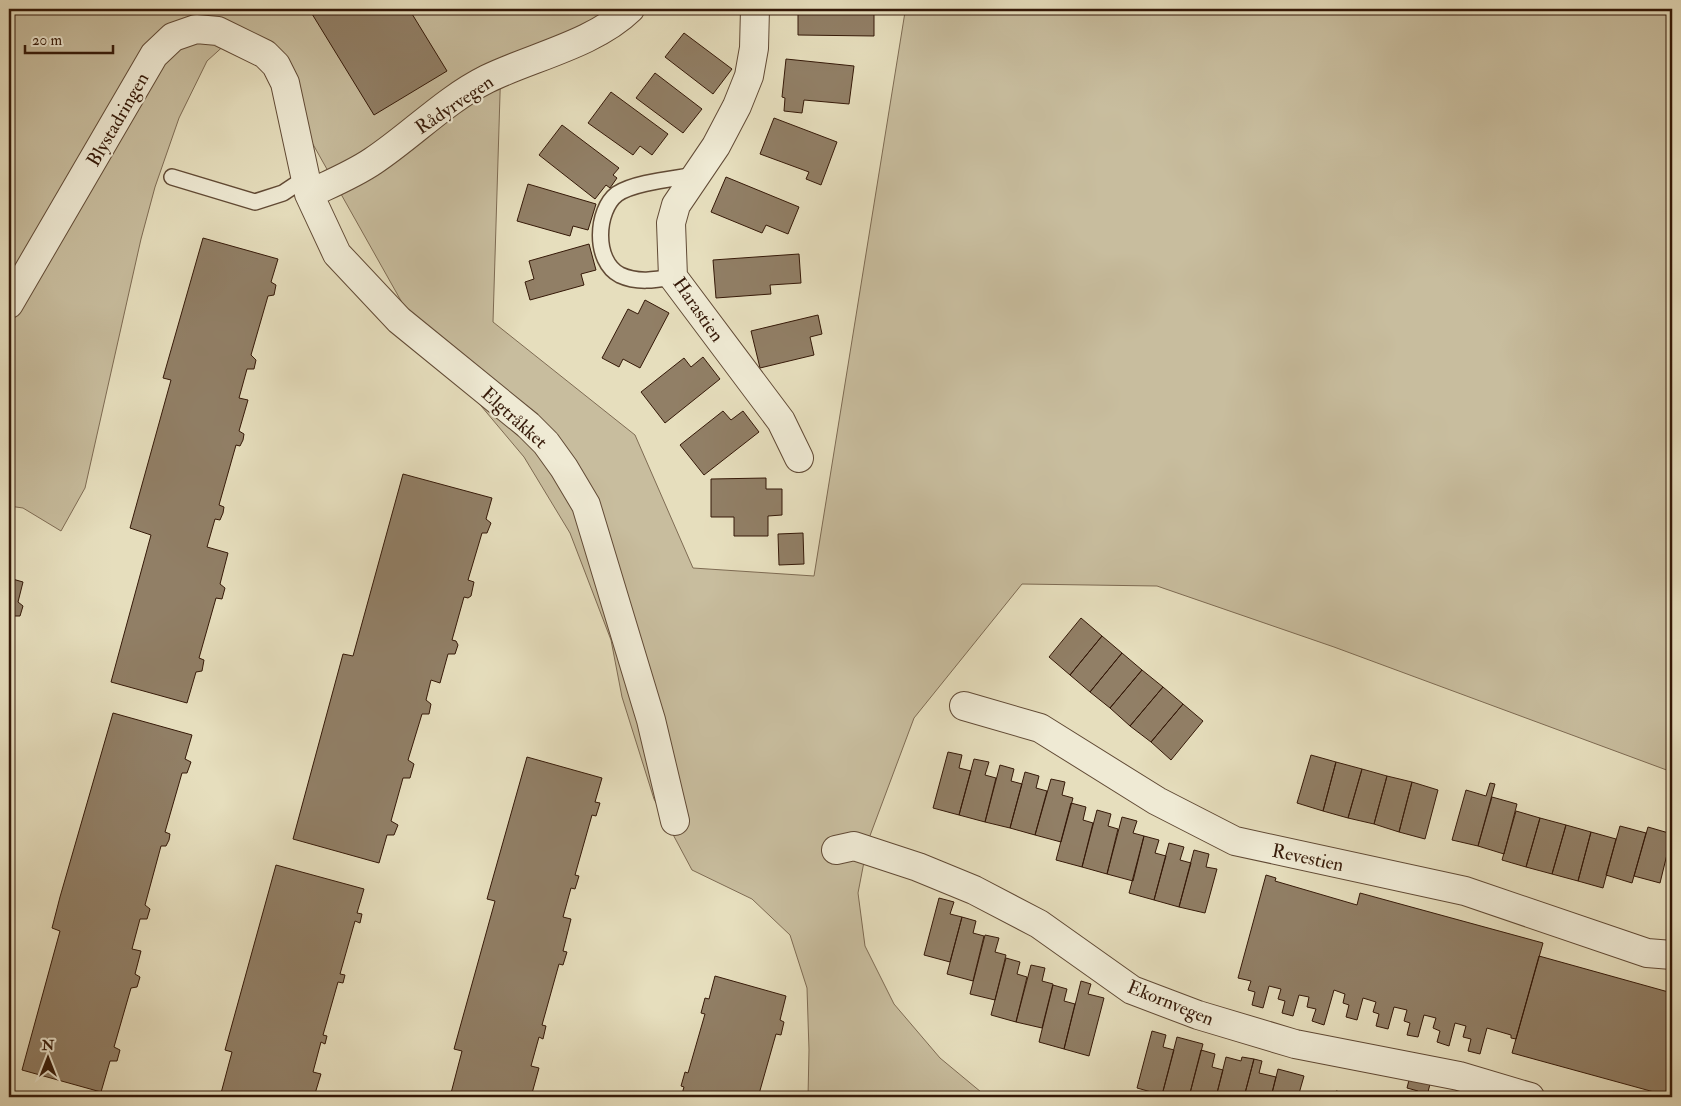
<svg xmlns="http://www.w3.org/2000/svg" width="1681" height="1106" font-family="'IM FELL Double Pica',serif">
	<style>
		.green { fill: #c8bd9e; stroke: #7e6b53 }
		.building { fill: #917f66; stroke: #351908 }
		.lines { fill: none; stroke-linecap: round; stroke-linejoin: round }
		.lane-casing { stroke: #614a35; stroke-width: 18 }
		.street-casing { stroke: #614a35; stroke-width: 30 }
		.lane { stroke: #efead4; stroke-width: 15 }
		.street { stroke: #efead4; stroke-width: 28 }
		.labels { text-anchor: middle; stroke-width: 4.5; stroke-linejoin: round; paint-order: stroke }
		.street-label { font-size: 19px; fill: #351908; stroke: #efead4 }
	</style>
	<rect width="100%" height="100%" fill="#e6debd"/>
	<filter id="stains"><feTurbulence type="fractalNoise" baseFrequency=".004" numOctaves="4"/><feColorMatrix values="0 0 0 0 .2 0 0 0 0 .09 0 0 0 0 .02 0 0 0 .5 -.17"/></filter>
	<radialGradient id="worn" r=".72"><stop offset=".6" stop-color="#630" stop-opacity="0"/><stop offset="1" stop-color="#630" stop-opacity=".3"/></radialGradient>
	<path class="green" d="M9,9H640L501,62L493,322L635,435L693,568L814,576L905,12L910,9H1672V772L1334,647L1157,586L1022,584L914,718L868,841L858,893L865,946L894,1004L940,1058L987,1097H808L809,1050L807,988L790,935L752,899L692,870L654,799L622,697L611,640L570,533L524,457L418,331L310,139L239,32L207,61L179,118L155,187L141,239L85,488L61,531L23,508L9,506Z"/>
	<path class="building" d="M309,9H409L447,71L374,115Z
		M798,9H874V36L798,35Z
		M684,33L732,69L713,94L665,57Z
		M786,59L854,66L849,104L804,100L802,113L784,111L785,98L782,97Z
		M655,73L702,109L683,133L636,98Z
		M611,92L668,134L652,155L640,146L633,155L588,123Z
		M774,118L837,142L821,185L806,179L809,172L760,154Z
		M562,125L619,168L613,175L617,178L610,188L606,185L595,199L539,155Z
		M726,177L799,207L788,234L766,225L762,233L711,212Z
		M528,184L596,204L588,230L573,226L570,236L517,221Z
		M203,238L278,259L271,282L276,285L274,295L268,296L251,355L256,360L254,369H247L239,398L248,400L239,431L244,434L243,440L240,446L236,445L219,505L224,507L223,513L220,520L215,519L207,547L228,553L220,584L225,588L222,599L216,598L199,658L204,660L202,671L196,672L187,703L111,682L151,535L130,528L171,380L163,378Z
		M589,244L596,270L581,274L584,285L530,300L525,282L534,279L529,261Z
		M799,254L801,283L770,285L771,294L716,298L713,260Z
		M645,300L669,313L640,368L623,359L619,367L602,358L628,309L638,314Z
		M818,315L822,334L810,337L814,355L760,368L751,331Z
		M703,357L720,379L665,423L641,392L684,358L691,367Z
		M723,411L731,420L743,411L759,432L704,475L680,445Z
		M403,474L492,498L486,519L491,523L487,533H482L468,580L474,582L471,596L468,598L464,597L452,640L456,641L458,645L455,654H448L440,683L431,680L426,700L431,704L429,714H422L408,760L414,764L410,778H403L391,821L398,825L394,835H387L379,863L293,839L343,654L353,656Z
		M766,478V489H782V515L768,516V536H734V517H711V479Z
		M803,533L804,564L779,565L778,534Z
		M9,578L23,582L18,602L23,606L20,616H14L9,634Z
		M1081,618L1102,636L1070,675L1049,657Z
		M1102,636L1122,653L1090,692L1070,675Z
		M1122,653L1142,670L1110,708L1090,692Z
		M1142,670L1163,687L1130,726L1110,708Z
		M1163,687L1183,704L1151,742L1130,726Z
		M1183,704L1203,721L1171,760L1151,742Z
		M113,713L192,735L185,759L191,762L187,773H182L165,832L170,834L169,840L166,846H161L145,905L150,909L147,919H140L132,949L141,951L135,974L140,977L137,987L131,988L114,1047L120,1050L117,1061H110L101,1092L22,1070L60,931L52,928L60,897Z
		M948,752L962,755L959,768L971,771L959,815L933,808Z
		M1311,755L1336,762L1323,811L1297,803Z
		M527,757L602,778L595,802L600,803L596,816L592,815L575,875L579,876L575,889L571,888L563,917L571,919L563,951L567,952L563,965L559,964L542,1025L546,1026L543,1039L539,1037L531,1066L539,1068L531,1097H450L462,1051L454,1049L495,901L487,899Z
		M974,759L989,762L985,775L996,778L985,822L959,815Z
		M1336,762L1362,769L1348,818L1323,811Z
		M1000,765L1014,769L1011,781L1022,784L1010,828L985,822Z
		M1362,769L1387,776L1374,824L1348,818Z
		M1025,772L1039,776L1036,788L1047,791L1035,835L1010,828Z
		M1387,776L1412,782L1399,832L1374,824Z
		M1051,779L1065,782L1062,795L1073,798L1061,842L1035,835Z
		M1412,782L1438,790L1425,839L1399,832Z
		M1490,783L1495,784L1478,846L1452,840L1466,790L1486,796Z
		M1492,797L1517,804L1504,854L1478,846Z
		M1071,803L1086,807L1083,820L1093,823L1082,867L1056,860Z
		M1097,810L1111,814L1108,826L1118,829L1107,874L1082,867Z
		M1516,811L1540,818L1526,867L1502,860Z
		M1122,817L1137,821L1133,833L1144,836L1133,881L1107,874Z
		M1540,818L1566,825L1552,874L1526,867Z
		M1566,825L1591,832L1578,881L1552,874Z
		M1620,826L1646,833L1632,883L1606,875Z
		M1648,827L1672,834L1660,883L1634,876Z
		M1591,832L1616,839L1603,888L1578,881Z
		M1144,836L1159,840L1155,853L1166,856L1154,900L1129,893Z
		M1169,843L1184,847L1180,860L1191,863L1179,907L1154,900Z
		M1194,850L1209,854L1206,867L1217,869L1205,913L1179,907Z
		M276,865L364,889L357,913L362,914L360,923L355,921L340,974L345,975L343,983L338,982L323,1035L327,1036L325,1044L321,1042L313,1072L321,1074L314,1097H220L232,1052L225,1050Z
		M1266,875L1276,878L1275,881L1357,905L1360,893L1543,943L1516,1039L1511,1038V1035L1487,1028L1480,1054L1468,1051L1471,1039L1463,1037L1466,1026L1455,1023L1449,1046L1437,1042L1440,1031L1433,1028L1436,1018L1424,1015L1418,1037L1407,1035L1410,1023L1404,1021L1407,1010L1394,1007L1388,1029L1376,1026L1379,1014L1373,1012L1376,1002L1363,998L1357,1020L1346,1017L1349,1005L1343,1003L1345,994L1334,990L1324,1025L1312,1021L1316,1009L1307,1007L1309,997L1299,995L1293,1016L1282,1013L1285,1001L1278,999L1281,989L1269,986L1263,1008L1252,1005L1255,992L1248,990L1251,981L1238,978Z
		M939,898L954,902L950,914L962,917L950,962L924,955Z
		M962,917L976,921L973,933L984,936L973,981L947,974Z
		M985,935L999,938L995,952L1006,955L995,1000L970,994Z
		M1539,956L1672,993V1069L1665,1095L1512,1053Z
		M1006,958L1020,962L1017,974L1027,977L1016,1022L991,1015Z
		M1031,965L1045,968L1042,981L1053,984L1042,1028L1016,1022Z
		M715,976L786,996L780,1020L784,1022L781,1035L776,1034L759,1094L764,1095V1097H681L684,1087L681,1086L685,1072L688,1073L705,1014L701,1013L705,998L709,999Z
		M1081,981L1091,984L1088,994L1104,998L1089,1056L1064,1049Z
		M1053,985L1067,989L1064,1001L1075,1004L1064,1049L1039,1042Z
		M1152,1031L1166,1035L1163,1047L1174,1050L1162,1095L1137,1088Z
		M1177,1037L1203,1044L1189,1097L1162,1095Z
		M1201,1050L1215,1054L1212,1067L1223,1070L1216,1097H1189Z
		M1226,1057L1241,1061L1242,1057L1254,1059L1244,1097H1216Z
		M1254,1059L1262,1061L1259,1073L1276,1077L1271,1097H1244Z
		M1278,1069L1304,1076L1298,1097H1271Z
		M1410,1076L1430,1084L1427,1096L1432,1097H1416L1418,1091L1407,1088Z
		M1336,1091L1351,1094L1350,1097H1334Z"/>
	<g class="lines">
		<g class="lane-casing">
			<path id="lane" d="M172,177L255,202L283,193L304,179
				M673,277C655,280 637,283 620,275C593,261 596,210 617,194C635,182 674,179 696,175"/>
		</g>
		<g class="street-casing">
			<path id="street" d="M755,9L754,48L749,76L737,106L716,146L676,205L671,223L673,277L781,421L799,458
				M309,194C330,184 354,174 373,161C412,135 445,100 487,79C532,57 594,44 630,9
				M9,304L154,55L173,37L196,29L218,31L265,54L276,65L285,83L309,194L337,254L399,320L528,425L546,443L564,468L586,505L651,720L675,821
				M964,706L1040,728L1157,801L1235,841L1465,891L1647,953L1672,955
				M836,850L854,846L918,867L974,890L1039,924L1132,990L1198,1015L1295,1044L1459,1076L1530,1097"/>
		</g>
		<use href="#lane" class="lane"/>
		<use href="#street" class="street"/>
	</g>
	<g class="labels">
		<g class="street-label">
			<text transform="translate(454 104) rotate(-34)" y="7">Rådyrvegen</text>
			<text transform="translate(117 119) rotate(-60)" y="7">Blystadringen</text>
			<text transform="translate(699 309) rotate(55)" y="7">Harastien</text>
			<text transform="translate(515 417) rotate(42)" y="7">Elgtråkket</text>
			<text transform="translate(1308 857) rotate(12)" y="7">Revestien</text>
			<text transform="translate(1171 1002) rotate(22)" y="7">Ekornvegen</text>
		</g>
	</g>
	<rect width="1681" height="1106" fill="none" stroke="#e6debd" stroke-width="30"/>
	<rect x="10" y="10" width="1661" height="1086" fill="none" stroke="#351908" stroke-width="2.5"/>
	<rect x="15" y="15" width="1651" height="1076" fill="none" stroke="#351908"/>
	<g transform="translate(48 1058)" stroke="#efead4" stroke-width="4" paint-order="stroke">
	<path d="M0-4L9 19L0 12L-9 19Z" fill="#351908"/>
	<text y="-8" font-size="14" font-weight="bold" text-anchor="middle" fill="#351908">N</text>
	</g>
	<path d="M25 45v8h88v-8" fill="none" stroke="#351908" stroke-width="2.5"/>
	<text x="32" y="45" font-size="15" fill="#351908" stroke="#efead4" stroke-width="4" paint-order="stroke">20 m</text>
	<rect width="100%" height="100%" filter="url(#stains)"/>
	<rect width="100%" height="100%" fill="url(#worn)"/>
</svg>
